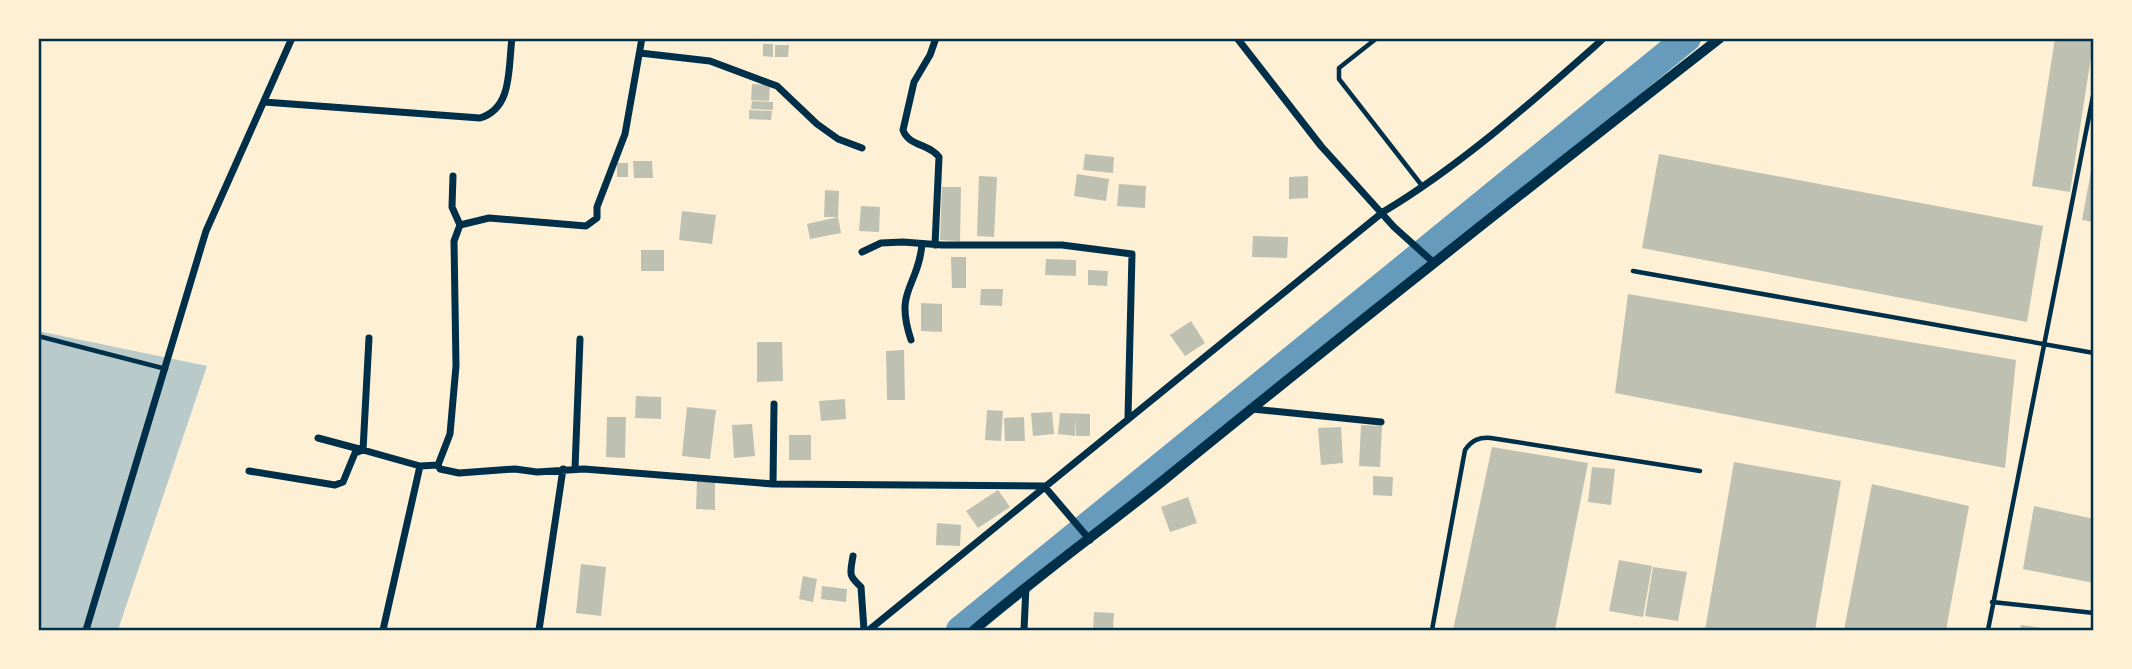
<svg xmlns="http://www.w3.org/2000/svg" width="2132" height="669" font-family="Cabin,sans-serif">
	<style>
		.green { fill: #b9caca }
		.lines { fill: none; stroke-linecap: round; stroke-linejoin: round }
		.river { stroke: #669bbc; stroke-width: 28 }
		.building { fill: #bec0b2 }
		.service { stroke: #003049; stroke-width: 4.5 }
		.minor { stroke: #003049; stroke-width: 7 }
		.tertiary { stroke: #003049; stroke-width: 10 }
		.neatline { fill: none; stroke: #003049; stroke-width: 2.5 }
	</style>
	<rect width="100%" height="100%" fill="#fdf0d5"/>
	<path class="green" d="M38,331L207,366L118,630H39Z"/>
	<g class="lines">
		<path class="river" d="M960,630L1687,38"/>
	</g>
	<path class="building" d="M2055,38H2094L2070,192L2032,186Z
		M763,44H773V57L763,56Z
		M775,45H789L788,57H775Z
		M752,84L770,85L769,101L751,100Z
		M752,101L773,102V110L751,109Z
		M749,110L772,111L771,120L749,119Z
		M1085,154L1114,157L1113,173L1083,170Z
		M1659,154L2043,226L2027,322L1642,248Z
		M633,161H652L653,178H634Z
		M617,163H628V177H617Z
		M2092,166H2094V222L2082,220Z
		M1077,174L1109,179L1106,201L1074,196Z
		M979,176L997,177L994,237L977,236Z
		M1308,176V198L1289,199V177Z
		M1119,184L1146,186L1145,208L1117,206Z
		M942,187H961L960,241L940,240Z
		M825,190L839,191L838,217L841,233L810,239L807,224L838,217H824Z
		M861,206L880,207L879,232L859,231Z
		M682,211L716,215L712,244L679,240Z
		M1253,236L1288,237L1287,258L1252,257Z
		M641,250H664V271H641Z
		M951,257H966V288H952Z
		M1046,259L1076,260V276L1045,275Z
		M1088,270L1108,271L1107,286L1088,285Z
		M981,289H1003L1002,306L980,305Z
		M1628,294L2016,360L2005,468L1615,393Z
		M921,303L942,304V332L921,331Z
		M1191,321L1205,343L1185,356L1170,335Z
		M757,342H782L783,381L757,382Z
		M904,350L905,400H887L886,351Z
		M636,396L661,397V419L635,418Z
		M845,399L846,419L821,421L819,401Z
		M687,407L716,410L710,459L682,456Z
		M987,410L1003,411L1001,441L985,440Z
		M1052,412L1054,434L1033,436L1031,413Z
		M1060,413L1090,414V436H1076V419L1075,436L1058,434Z
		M607,417H626L625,458L606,457Z
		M1024,417L1025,441H1005L1004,418Z
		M752,424L755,456L734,458L732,425Z
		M1361,425L1382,426L1380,467L1359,466Z
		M1341,427L1343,463L1321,465L1318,428Z
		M789,435H811V460H789Z
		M1492,447L1588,463L1555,630H1453Z
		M1734,462L1841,481L1815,630H1705Z
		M1592,467L1615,469L1611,505L1588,502Z
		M1373,476L1393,477L1392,496L1373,495Z
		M697,481L715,482V510L696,509Z
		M1872,484L1969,506L1946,630H1844Z
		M998,490L1010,507L978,528L966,511Z
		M1188,497L1197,523L1170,532L1161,507Z
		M2034,506L2094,519V583L2023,569Z
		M937,523L961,525L960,546L936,545Z
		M1619,560L1652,566L1643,617L1609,611Z
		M581,564L606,567L601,616L576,613Z
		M1653,567L1687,572L1678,621L1645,616Z
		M803,576L817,579L813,602L799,599Z
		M822,586L847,589L846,602L821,599Z
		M1094,612L1114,613L1113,630H1093Z
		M2021,625L2049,629V630H2020Z"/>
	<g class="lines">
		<path class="service" d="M1377,38L1339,68V79L1423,187
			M1633,271L2094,353
			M38,336L166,369
			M1992,602L2094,613
			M1432,630L1465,450C1472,440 1479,437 1491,438L1700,471
			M1988,630L2094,91"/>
		<path class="minor" d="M642,38L625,134L597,207V218L586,226L489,218L460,225L454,241L456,366L450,434L438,465L440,469L459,473L515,469L537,472L584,469L773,484L1044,486L1090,540
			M1237,38L1321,146L1394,227L1433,262
			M640,53L710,61L777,86L817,124L838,139L862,148
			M264,102L480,118C513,108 508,68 512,38
			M453,176L452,207L460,225
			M935,245L939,157C930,144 908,146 903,130L914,82L930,55L936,38
			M862,252L881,243L903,242L942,245H1062L1132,254L1128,417
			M911,340C894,289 918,288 922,244
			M1252,409L1381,422
			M318,438L363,450L369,338
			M575,469L580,339
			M249,471L335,485L343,482L355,453L363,450L420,466L438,465
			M773,484L774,404
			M853,556C850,574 848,575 861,587L864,630
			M86,630L206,231L292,38
			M383,630L420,466
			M539,630L563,469
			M869,630L1383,212C1463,164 1534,100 1604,38
			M1024,630L1026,586"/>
		<path class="tertiary" d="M974,630C1036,577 1102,530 1165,479C1348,330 1533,184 1720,38"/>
	</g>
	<rect width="2132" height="669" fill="none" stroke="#fdf0d5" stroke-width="80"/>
	<rect x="40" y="40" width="2052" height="589" class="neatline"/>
</svg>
